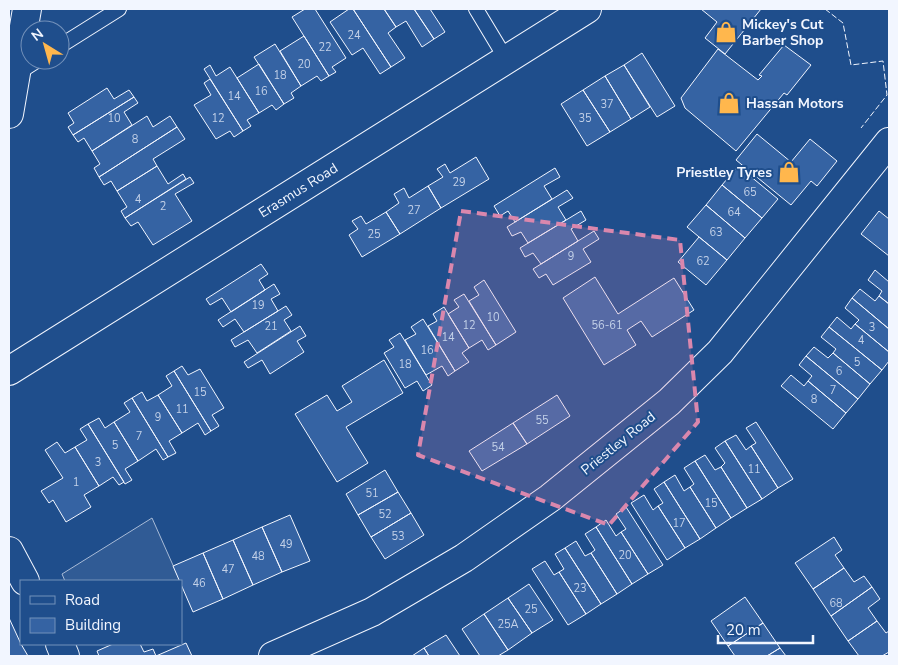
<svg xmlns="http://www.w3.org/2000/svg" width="898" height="665" font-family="'Nunito Sans',sans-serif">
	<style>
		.built { fill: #305b95; stroke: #a8bbd7 }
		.building { fill: #3563a3; stroke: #f2f6ff }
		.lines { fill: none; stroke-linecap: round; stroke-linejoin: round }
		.service-casing { stroke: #f2f6ff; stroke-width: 16 }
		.minor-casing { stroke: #f2f6ff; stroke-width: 30 }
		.service { stroke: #1f4e8c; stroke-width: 14 }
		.minor { stroke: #1f4e8c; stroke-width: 28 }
		.fence { stroke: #f2f6ff; stroke-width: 1; stroke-dasharray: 6 2.5; stroke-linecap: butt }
		.marked { fill: #da87ad; fill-opacity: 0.2; stroke: #da87ad; stroke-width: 4; stroke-dasharray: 10 6; stroke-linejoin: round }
		.labels { text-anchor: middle; stroke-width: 4; stroke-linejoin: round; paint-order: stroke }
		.number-label { font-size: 11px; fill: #c3d1e8 }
		.poi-label { font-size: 14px; font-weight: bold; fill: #f2f6ff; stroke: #1f4e8c; text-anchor: start }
		.street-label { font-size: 14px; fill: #f2f6ff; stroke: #1f4e8c }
	</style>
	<rect width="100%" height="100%" fill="#1f4e8c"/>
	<path class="built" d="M152,518L180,581H65L62,574Z"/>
	<path class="building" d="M305,9H315L346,58L332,67L336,72L329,76L292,17Z
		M349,9H353L391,67L380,74L363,48L352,55L330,22Z
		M353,9H384L396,27L388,33L405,58L391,67Z
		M384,9H414L434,39L422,47L406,21L396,27Z
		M414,9H430L445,32L434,39Z
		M701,9H761L725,54L705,38L717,22Z
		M304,36L329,76L321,81L317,76L301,86L280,51Z
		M275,44L301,86L291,93L294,98L284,104L254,57Z
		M784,45L811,65L787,95L784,93L736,151L685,108L681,98L718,49L758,80L762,76L759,75Z
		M642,53L675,106L657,117L624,65Z
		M259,64L284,104L276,110L272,105L259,113L237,78Z
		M210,65L216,76L230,67L259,113L247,120L251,126L243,131L204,69Z
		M624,65L650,107L631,119L605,76Z
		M605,76L631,119L610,132L583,90Z
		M210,79L243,131L234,137L230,131L216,139L194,105L211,95L204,83Z
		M107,88L114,99L129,90L134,97L73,135L68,127L74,123L68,113Z
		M583,90L610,132L587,146L561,104Z
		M134,97L138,103L124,112L132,125L92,151L84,138L78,142L73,135Z
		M147,116L153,127L170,116L177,127L99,177L94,168L100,164L92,151Z
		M177,127L185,139L153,159L157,166L117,191L111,181L104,185L99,177Z
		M757,134L791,162L810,139L837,161L817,186L811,181L791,205L736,160Z
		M476,157L489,179L441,208L428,186L443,177L437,169L445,164L450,173Z
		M157,166L168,184L183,174L186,179L125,218L121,211L127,207L117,191Z
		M738,166L778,199L762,218L722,185Z
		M555,168L560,177L544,186L552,199L515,222L508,211L500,216L494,206Z
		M190,177L194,183L175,194L192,221L153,245L138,222L131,226L125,218Z
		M722,185L762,218L745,238L706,205Z
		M428,186L441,208L400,234L386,212L399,203L394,194L404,188L409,198Z
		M567,190L573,198L558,207L566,220L528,243L521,232L512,236L507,227Z
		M706,205L745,238L727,260L687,227Z
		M581,211L586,220L571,229L578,241L541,264L533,253L525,257L520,248Z
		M879,211L889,219V256L861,234Z
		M386,212L400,234L362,257L349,235L358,229L352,221L361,216L366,224Z
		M594,231L599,239L583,249L591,262L553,285L546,274L539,278L533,269Z
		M699,237L727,260L706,285L678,262Z
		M261,264L268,274L259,280L265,290L231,312L222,298L210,305L206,299Z
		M875,270L889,282V304L879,296L882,291L868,280Z
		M595,277L618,314L674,278L694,310L652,337L641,321L627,330L636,345L604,365L563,298Z
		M484,280L516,332L496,345L469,301L479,295L474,287Z
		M274,284L280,294L271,299L278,311L244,332L235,319L223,327L218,320Z
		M860,289L875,301L879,296L889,304V329L852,298Z
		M464,294L496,345L488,350L482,340L469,348L448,314L459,307L454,300Z
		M852,298L889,329V352L855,324L859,320L845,308Z
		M286,306L292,315L284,320L291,331L257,353L248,340L235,347L231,340Z
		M444,307L469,348L462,353L469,362L455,371L428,326L437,321L433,314Z
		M837,317L851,329L855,324L889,352V361L882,370L829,327Z
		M423,319L455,371L448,376L442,366L426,375L405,340L416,334L411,327Z
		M300,326L306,336L297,341L304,352L270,374L262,360L248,368L244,362Z
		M829,327L882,370L870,384L833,353L836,349L821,337Z
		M400,333L432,385L423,391L417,381L405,388L384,353L394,347L389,340Z
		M814,347L828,358L833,353L870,384L858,399L806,356Z
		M806,356L858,399L846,413L808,381L812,376L799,365Z
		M384,360L403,393L346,427L368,463L337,482L295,414L327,395L337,411L352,402L342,386Z
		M182,366L188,375L200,369L224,408L212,415L219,426L211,431L174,371Z
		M174,371L211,431L205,435L198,423L182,433L158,395L172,386L166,376Z
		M791,375L804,386L808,381L846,413L833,429L781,386Z
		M142,392L147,401L158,395L182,433L169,441L176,453L168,457L132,398Z
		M557,395L570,416L527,444L513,423Z
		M132,398L168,457L163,460L156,449L138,461L114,422L130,412L124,403Z
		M99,418L105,428L114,422L138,461L125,469L132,480L125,484L88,424Z
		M756,422L793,479L778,488L751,446L756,443L746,428Z
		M513,423L527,444L482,471L469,451Z
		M88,424L124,482L119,485L113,477L99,486L75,447L87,440L80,429Z
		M736,435L746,450L751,446L778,488L762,499L725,441Z
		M725,441L762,499L747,508L721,467L725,463L715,448Z
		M57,442L65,453L75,447L99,486L84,495L91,507L66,522L53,500L49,503L41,491L63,478L45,450Z
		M705,455L715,470L721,467L747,508L731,518L695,461Z
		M695,461L731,518L716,528L690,487L694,484L684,468Z
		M385,470L398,492L358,515L346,494Z
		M675,475L684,491L690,487L716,528L700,539L664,482Z
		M664,482L700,539L685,548L658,506L663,503L654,489Z
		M398,492L411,513L371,537L358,515Z
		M644,495L653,510L658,506L685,548L667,560L631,503Z
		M626,507L663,565L648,574L621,532L626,529L616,514Z
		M411,513L424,535L385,559L371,537Z
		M290,515L310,561L282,572L262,527Z
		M606,520L616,536L621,532L648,574L632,584L596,527Z
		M262,527L282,572L253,585L233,540Z
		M596,527L632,584L617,594L591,553L595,550L585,534Z
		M834,537L842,550L835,555L844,568L813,589L795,563Z
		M233,540L253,585L223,599L203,553Z
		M576,541L585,556L591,553L617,594L601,604L565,548Z
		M565,548L601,604L586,614L559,572L564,569L555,554Z
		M203,553L223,599L193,612L173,566Z
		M545,561L554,575L559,572L586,614L568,625L532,569Z
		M844,568L854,582L864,576L872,587L831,616L813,589Z
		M529,584L553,620L532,633L508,598Z
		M872,587L880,599L868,608L877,621L848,641L831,616Z
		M745,597L763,623L728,646L711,621Z
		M508,598L532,633L508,650L484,614Z
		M484,614L508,650L498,656H480L462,629Z
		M9,618L21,644L28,656H9Z
		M877,621L886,633L889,631V652L882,656H859L848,641Z
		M763,623L780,648L767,656H735L728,646Z
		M446,635L460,656H429L424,648Z
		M186,643L192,656H99L97,651L113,644H140L144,652L153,649L156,656Z
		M424,648L429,656H412Z
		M780,648L786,656H767Z"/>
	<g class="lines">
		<g class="service-casing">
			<path id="service" d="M476,9L506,59
				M60,46L119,9
				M16,74L38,60"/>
		</g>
		<g class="minor-casing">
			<path id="minor" d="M9,114L27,9
				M9,371L587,9
				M9,551L25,581
				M60,644L65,656
				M273,656L372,612L464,558L550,498L669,402L720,352L889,142"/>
		</g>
		<use href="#service" class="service"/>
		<use href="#minor" class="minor"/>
		<path class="fence" d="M825,9L843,23L851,65L883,61L887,95L861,128"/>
	</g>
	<path class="marked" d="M461,211L680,240L698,422L609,525L418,455Z"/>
	<defs>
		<g id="shop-bare" transform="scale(1.725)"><path d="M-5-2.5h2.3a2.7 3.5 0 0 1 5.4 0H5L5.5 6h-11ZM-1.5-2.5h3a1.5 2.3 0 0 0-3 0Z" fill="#ffb74d" stroke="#1f4e8c" stroke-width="2.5" paint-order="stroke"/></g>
	</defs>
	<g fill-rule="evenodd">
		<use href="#shop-bare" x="726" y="32"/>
		<use href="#shop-bare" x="729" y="103"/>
		<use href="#shop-bare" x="789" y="172"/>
	</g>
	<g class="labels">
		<g class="number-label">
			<text x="354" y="39">24</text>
			<text x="325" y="51">22</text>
			<text x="304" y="68">20</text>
			<text x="280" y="79">18</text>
			<text x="261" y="95">16</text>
			<text x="234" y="100">14</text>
			<text x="607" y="108">37</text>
			<text x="114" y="122">10</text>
			<text x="218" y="122">12</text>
			<text x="585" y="122">35</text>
			<text x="135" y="143">8</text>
			<text x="459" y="186">29</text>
			<text x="750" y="196">65</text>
			<text x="138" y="203">4</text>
			<text x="163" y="210">2</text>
			<text x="414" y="214">27</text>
			<text x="734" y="216">64</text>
			<text x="716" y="236">63</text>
			<text x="374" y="238">25</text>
			<text x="571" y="260">9</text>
			<text x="703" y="265">62</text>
			<text x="258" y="309">19</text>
			<text x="493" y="321">10</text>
			<text x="469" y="329">12</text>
			<text x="607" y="329">56-61</text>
			<text x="271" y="330">21</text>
			<text x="872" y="331">3</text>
			<text x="448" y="341">14</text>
			<text x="861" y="344">4</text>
			<text x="427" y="354">16</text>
			<text x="857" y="366">5</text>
			<text x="405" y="368">18</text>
			<text x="839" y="375">6</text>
			<text x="833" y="394">7</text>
			<text x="200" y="396">15</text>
			<text x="814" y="403">8</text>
			<text x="182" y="413">11</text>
			<text x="158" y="421">9</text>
			<text x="542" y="424">55</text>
			<text x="139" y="440">7</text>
			<text x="115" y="449">5</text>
			<text x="498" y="451">54</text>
			<text x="98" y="466">3</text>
			<text x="754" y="473">11</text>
			<text x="76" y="486">1</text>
			<text x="372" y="497">51</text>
			<text x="711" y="507">15</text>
			<text x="385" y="518">52</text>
			<text x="679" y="527">17</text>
			<text x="398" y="540">53</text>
			<text x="286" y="548">49</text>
			<text x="625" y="559">20</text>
			<text x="258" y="560">48</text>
			<text x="228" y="573">47</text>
			<text x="199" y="587">46</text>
			<text x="580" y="592">23</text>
			<text x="836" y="607">68</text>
			<text x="531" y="613">25</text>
			<text x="508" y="628">25A</text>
		</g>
		<g class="poi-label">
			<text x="742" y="29">Mickey's Cut<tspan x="742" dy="16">Barber Shop</tspan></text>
			<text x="746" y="108">Hassan Motors</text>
			<text x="772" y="177" text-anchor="end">Priestley Tyres</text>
		</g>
		<g class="street-label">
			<text transform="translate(298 190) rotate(-32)" y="5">Erasmus Road</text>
			<text transform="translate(618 443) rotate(-39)" y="5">Priestley Road</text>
		</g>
	</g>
	<rect width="898" height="665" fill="none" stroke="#f2f6ff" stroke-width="20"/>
	<rect x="20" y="580" width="162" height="65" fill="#1f4e8c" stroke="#7391ba"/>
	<rect x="30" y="596" width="25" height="8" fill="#1f4e8c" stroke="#7391ba"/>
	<text x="65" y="605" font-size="15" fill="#f2f6ff">Road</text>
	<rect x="30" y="618" width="25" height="15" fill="#3563a3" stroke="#7391ba"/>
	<text x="65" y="630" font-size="15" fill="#f2f6ff">Building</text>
	<g transform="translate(45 45) rotate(323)"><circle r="24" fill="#1f4e8c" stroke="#7391ba"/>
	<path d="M0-4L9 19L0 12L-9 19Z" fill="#ffb74d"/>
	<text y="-8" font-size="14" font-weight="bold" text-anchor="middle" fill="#f2f6ff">N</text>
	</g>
	<path d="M718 635v8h95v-8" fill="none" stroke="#f2f6ff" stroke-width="2.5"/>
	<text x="726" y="635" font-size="15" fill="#f2f6ff" stroke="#1f4e8c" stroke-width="4" paint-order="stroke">20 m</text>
</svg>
